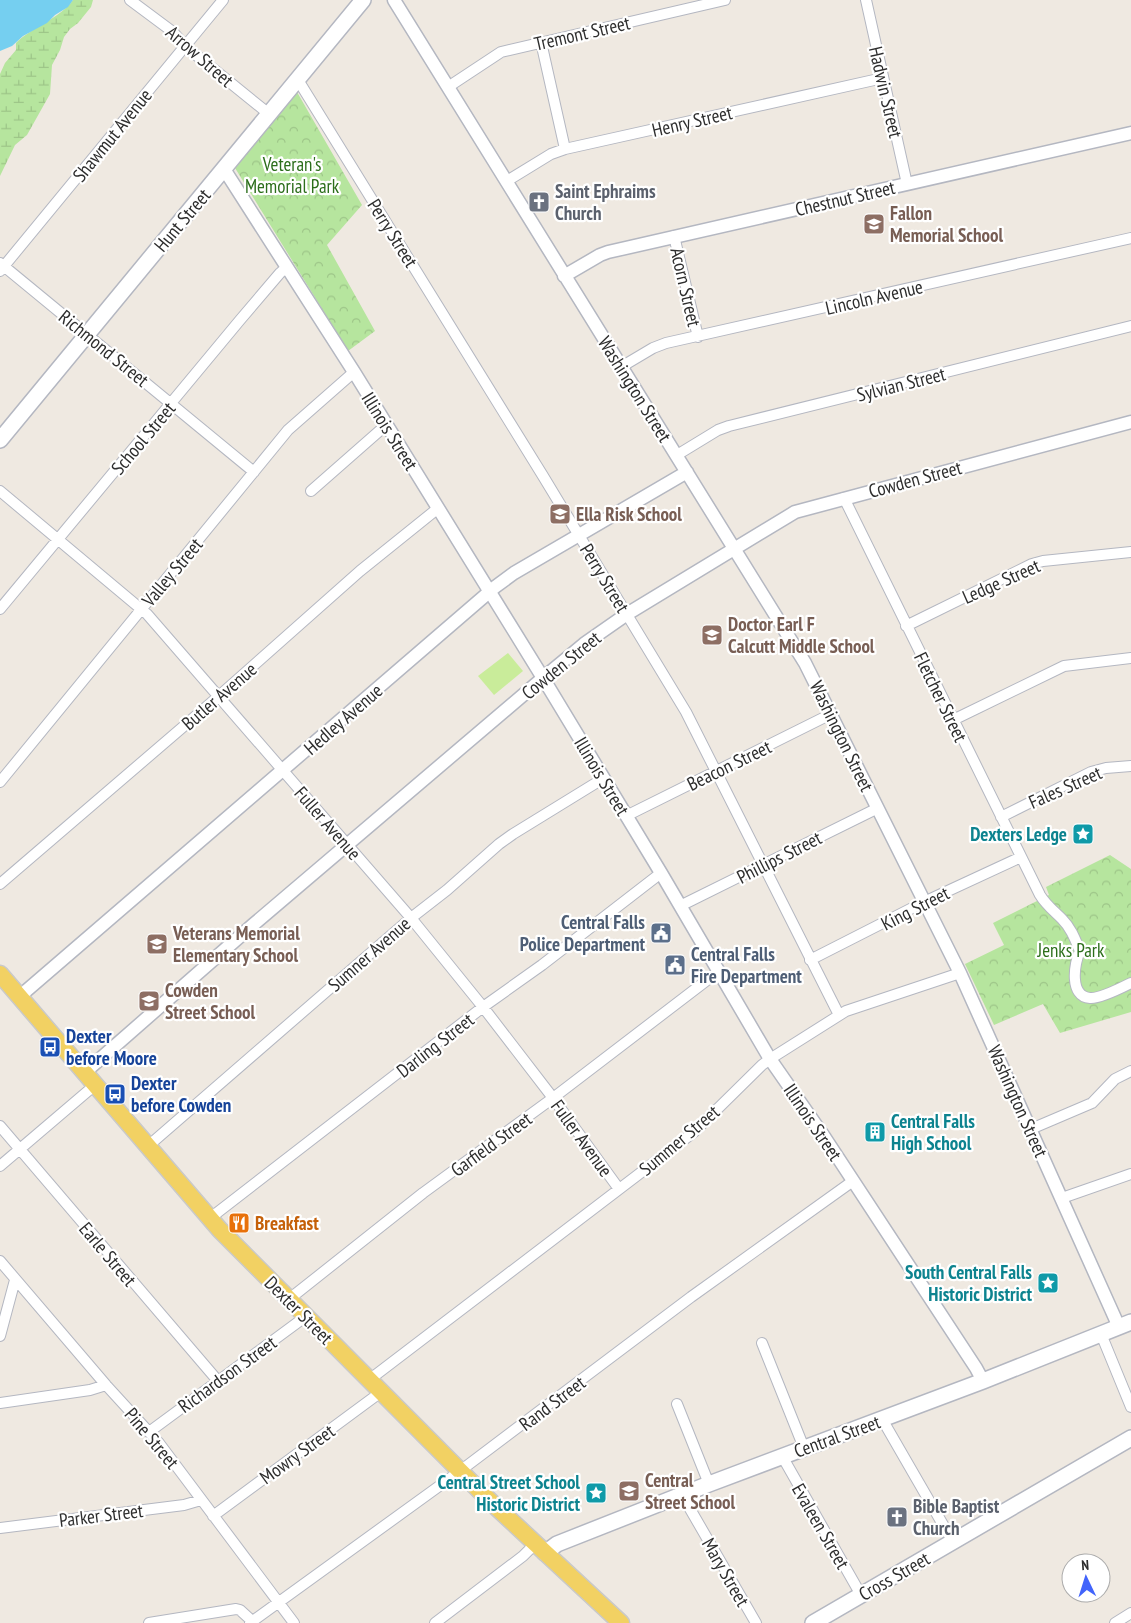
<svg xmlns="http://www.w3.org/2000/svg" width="1131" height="1623" font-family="'PT Sans Narrow',sans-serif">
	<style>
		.wetland { fill: url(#wetland-marsh) }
		.park { fill: url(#park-crowns) }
		.pitch { fill: #c9ec9a }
		.water { fill: #75cff0 }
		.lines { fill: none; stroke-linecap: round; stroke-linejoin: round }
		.minor-casing { stroke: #b4b7c1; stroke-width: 12 }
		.tertiary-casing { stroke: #b4b7c1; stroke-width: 15 }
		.secondary-casing { stroke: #b4b7c1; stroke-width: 18 }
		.primary-casing { stroke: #c9c9c9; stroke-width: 19 }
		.minor { stroke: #fff; stroke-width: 10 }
		.tertiary { stroke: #fff; stroke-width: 12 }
		.secondary { stroke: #fff; stroke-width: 15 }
		.primary { stroke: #f2d163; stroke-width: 16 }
		.labels { text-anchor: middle; stroke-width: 4.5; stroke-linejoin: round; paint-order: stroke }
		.street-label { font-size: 19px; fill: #2e2e2e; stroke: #fff }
		.park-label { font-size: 19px; fill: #2c6e1b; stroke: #fff }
		.worship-label { font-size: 19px; font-weight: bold; fill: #5b616d; stroke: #fff; text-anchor: start }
		.education-label { font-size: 19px; font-weight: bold; fill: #785e54; stroke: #fff; text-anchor: start }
		.culture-label { font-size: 19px; font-weight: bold; fill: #0d838f; stroke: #fff; text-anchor: end }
		.service-label { font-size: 19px; font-weight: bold; fill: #4e5e75; stroke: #fff; text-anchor: end }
		.transit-label { font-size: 19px; font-weight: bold; fill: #164399; stroke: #fff; text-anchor: start }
		.food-label { font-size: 19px; font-weight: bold; fill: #c56008; stroke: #fff; text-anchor: start }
	</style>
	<defs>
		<pattern id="wetland-marsh" width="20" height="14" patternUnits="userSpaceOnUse" patternTransform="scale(1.25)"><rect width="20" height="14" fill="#b6e59e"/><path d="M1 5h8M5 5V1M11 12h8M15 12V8" fill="none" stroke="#9dc588"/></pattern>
		<pattern id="park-crowns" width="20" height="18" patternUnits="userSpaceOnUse" patternTransform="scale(1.25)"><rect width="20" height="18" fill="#b6e59e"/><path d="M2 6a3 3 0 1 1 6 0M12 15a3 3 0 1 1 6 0" fill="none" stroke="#9dc588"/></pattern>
	</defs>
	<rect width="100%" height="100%" fill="#efe9e1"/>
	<path class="wetland" d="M73,0H93L91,7L78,23L70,29L64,37L60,50L52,65L50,94L27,135L15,145L0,176V74L5,63L16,50V43C32,27 59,19 73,0Z"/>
	<path class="park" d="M297,92L362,205L327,245L375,331L348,351L235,168Z
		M1110,855L1131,869V1012L1060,1033L1043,1004L994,1025L965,964L1004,945L993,923L1049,895L1046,887Z"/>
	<path class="pitch" d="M508,653L523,671L494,695L478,676Z"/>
	<path class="water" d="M0,0H73L68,7L55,15L47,23L23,36L12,46L0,51Z"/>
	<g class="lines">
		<g class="minor-casing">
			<path id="minor" d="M130,0L173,32L185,46L269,114
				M866,0L907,184
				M541,42L565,149
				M298,80L543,476L686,712L839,1015
				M448,87L501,52L725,0
				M507,181L551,154L565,149L883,78
				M674,236L698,337
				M0,263L254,472
				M0,271L223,0
				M621,367L653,348L666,343L1131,238
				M677,455L718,430L729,426L1131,326
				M0,491L147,614L411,918L483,1007L553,1098L619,1189
				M311,491L385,426
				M844,498L1040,895C1046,905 1054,911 1062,919C1071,928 1075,939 1080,951C1074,963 1069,997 1090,998C1100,999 1121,988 1131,983
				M0,609L240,320L280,273L287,267
				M906,626L1032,564L1043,561L1131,552
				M953,720L1064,666L1131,658
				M0,782L288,430L354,372
				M626,816L831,714
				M1001,817L1091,772L1106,768L1131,766
				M0,884L219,696L360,571L437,509
				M680,906L878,808
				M810,960L924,902L1021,857
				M0,1126L218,1381
				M1031,1129L1092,1103L1115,1079L1131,1071
				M147,1147L411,918L447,890L499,844L513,834L604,778
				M0,1166L95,1085
				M1062,1198L1131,1174
				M209,1219L483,1007L542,965L661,873
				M0,1261L106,1385L159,1443L294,1623
				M288,1300L423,1193L553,1098L719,971
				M1101,1334L1131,1407
				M0,1336L15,1280
				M762,1343L804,1448
				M369,1380L694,1132L762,1065L770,1059L846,1011L960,973
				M0,1403L90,1390L106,1385
				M677,1404L709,1484
				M882,1419L953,1542
				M149,1432L305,1317
				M782,1456L861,1595
				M682,1495L756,1623
				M213,1516L381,1392
				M0,1528L184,1505L201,1500
				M149,1623L236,1609L240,1610L252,1621
				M250,1623L460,1471L691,1297L853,1181
				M435,1623L523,1556L535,1544
				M1115,1623L1131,1613"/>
		</g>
		<g class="tertiary-casing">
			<path id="tertiary" d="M394,0L805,663L960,973L1119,1327
				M224,169L354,372L543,678L661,873L770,1059L825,1138L976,1368L983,1381
				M564,276L600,255L608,252L1131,133
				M19,997L495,587L514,573L687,472
				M84,1073L254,924L543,678L584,644L627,614L795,512L1131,422"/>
		</g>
		<g class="secondary-casing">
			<path id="secondary" d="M0,440L363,0
				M545,1553L557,1544L709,1484L983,1381L1131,1322
				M813,1623L1131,1438"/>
		</g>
		<g class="primary-casing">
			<path id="primary" d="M0,974L220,1230L494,1505L621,1623"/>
		</g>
		<use href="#minor" class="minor"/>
		<use href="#tertiary" class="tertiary"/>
		<use href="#secondary" class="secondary"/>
		<use href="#primary" class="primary"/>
	</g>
	<defs>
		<g id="church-square" transform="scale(1.125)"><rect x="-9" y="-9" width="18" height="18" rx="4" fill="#6b7280" stroke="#fff"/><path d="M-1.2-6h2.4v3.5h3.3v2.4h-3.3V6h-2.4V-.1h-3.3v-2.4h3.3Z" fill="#fff"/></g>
		<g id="school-square" transform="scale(1.125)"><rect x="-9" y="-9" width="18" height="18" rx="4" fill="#8d6e63" stroke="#fff"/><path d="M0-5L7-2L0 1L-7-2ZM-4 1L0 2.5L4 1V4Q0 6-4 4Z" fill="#fff"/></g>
		<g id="sight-square" transform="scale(1.125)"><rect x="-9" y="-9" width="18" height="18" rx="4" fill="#0f9aa8" stroke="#fff"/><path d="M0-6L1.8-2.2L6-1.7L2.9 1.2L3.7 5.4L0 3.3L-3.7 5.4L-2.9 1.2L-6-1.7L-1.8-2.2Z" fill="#fff"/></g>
		<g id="civic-square" transform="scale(1.125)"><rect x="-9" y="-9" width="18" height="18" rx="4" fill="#5c6f8a" stroke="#fff"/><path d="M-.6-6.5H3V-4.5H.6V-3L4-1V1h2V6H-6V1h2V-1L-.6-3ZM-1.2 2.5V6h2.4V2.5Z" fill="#fff"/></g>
		<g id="bus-square" transform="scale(1.125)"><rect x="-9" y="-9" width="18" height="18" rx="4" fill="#1a4fb4" stroke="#fff"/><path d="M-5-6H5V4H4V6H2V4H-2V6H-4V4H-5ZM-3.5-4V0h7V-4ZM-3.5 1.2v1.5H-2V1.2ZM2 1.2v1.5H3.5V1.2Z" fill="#fff"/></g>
		<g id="building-square" transform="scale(1.125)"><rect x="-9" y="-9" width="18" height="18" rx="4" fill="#0f9aa8" stroke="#fff"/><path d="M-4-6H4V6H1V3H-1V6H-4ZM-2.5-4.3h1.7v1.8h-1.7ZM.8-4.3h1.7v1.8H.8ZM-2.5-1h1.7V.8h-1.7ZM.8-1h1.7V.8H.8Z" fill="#fff"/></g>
		<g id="restaurant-square" transform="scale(1.125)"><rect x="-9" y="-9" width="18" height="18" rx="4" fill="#e8710a" stroke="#fff"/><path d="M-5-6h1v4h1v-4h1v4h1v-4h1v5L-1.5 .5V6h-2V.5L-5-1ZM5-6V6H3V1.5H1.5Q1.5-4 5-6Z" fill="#fff"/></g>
	</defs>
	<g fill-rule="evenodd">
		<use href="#church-square" x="539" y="202"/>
		<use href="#school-square" x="874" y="224"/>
		<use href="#school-square" x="560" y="514"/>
		<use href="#school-square" x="712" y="635"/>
		<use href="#sight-square" x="1083" y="834"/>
		<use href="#civic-square" x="661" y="933"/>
		<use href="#school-square" x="157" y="944"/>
		<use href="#civic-square" x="675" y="965"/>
		<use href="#school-square" x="149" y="1001"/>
		<use href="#bus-square" x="50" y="1047"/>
		<use href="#bus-square" x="115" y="1094"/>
		<use href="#building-square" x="875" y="1132"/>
		<use href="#restaurant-square" x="239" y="1223"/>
		<use href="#sight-square" x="1048" y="1283"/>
		<use href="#school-square" x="629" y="1491"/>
		<use href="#sight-square" x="596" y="1493"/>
		<use href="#church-square" x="897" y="1517"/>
	</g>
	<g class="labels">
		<g class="street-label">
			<text transform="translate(582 33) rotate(-13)" y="7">Tremont Street</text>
			<text transform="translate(200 56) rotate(41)" y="7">Arrow Street</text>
			<text transform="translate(886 92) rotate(77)" y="7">Hadwin Street</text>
			<text transform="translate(692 121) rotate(-13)" y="7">Henry Street</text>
			<text transform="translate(112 135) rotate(-51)" y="7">Shawmut Avenue</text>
			<text transform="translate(845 198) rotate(-13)" y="7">Chestnut Street</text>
			<text transform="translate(182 220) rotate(-50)" y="7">Hunt Street</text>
			<text transform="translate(393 233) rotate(58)" y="7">Perry Street</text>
			<text transform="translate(686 287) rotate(77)" y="7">Acorn Street</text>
			<text transform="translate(874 297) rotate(-13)" y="7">Lincoln Avenue</text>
			<text transform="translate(104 348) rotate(39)" y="7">Richmond Street</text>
			<text transform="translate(901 384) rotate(-14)" y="7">Sylvian Street</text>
			<text transform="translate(635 389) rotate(58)" y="7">Washington Street</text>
			<text transform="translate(390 431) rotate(58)" y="7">Illinois Street</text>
			<text transform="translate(143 438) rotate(-50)" y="7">School Street</text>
			<text transform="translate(915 479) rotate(-15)" y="7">Cowden Street</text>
			<text transform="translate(172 572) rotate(-50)" y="7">Valley Street</text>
			<text transform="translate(605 578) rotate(59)" y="7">Perry Street</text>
			<text transform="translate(1001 581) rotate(-24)" y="7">Ledge Street</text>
			<text transform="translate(561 665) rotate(-39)" y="7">Cowden Street</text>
			<text transform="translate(219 696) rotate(-41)" y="7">Butler Avenue</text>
			<text transform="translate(941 697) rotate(64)" y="7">Fletcher Street</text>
			<text transform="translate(343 719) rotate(-41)" y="7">Hedley Avenue</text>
			<text transform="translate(842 736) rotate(64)" y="7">Washington Street</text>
			<text transform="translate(729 765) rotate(-26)" y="7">Beacon Street</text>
			<text transform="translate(602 776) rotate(59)" y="7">Illinois Street</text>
			<text transform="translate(1065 787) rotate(-24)" y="7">Fales Street</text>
			<text transform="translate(328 823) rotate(49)" y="7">Fuller Avenue</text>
			<text transform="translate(779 857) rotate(-27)" y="7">Phillips Street</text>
			<text transform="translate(915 908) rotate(-27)" y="7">King Street</text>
			<text transform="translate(369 954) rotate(-41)" y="7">Sumner Avenue</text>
			<text transform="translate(435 1045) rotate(-38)" y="7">Darling Street</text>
			<text transform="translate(1018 1101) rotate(66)" y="7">Washington Street</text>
			<text transform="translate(813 1122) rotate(56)" y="7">Illinois Street</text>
			<text transform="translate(582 1138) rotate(54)" y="7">Fuller Avenue</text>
			<text transform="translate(679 1140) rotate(-40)" y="7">Summer Street</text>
			<text transform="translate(491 1144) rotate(-36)" y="7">Garfield Street</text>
			<text transform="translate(108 1254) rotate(50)" y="7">Earle Street</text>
			<text transform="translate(299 1310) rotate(45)" y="7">Dexter Street</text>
			<text transform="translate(227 1374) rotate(-36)" y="7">Richardson Street</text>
			<text transform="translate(552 1403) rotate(-37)" y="7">Rand Street</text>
			<text transform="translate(837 1436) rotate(-20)" y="7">Central Street</text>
			<text transform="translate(152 1438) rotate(50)" y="7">Pine Street</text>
			<text transform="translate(297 1454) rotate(-36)" y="7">Mowry Street</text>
			<text transform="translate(101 1515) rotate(-7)" y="7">Parker Street</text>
			<text transform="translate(821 1526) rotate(60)" y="7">Evaleen Street</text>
			<text transform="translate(726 1572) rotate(60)" y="7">Mary Street</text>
			<text transform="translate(894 1576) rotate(-30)" y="7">Cross Street</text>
		</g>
		<g class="park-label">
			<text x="292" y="171">Veteran's<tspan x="292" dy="22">Memorial Park</tspan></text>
			<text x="1071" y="957">Jenks Park</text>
		</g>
		<g class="worship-label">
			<text x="555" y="198">Saint Ephraims<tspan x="555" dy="22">Church</tspan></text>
			<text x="913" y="1513">Bible Baptist<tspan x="913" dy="22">Church</tspan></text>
		</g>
		<g class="education-label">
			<text x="890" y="220">Fallon<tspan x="890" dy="22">Memorial School</tspan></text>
			<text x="576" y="521">Ella Risk School</text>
			<text x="728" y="631">Doctor Earl F<tspan x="728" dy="22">Calcutt Middle School</tspan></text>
			<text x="173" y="940">Veterans Memorial<tspan x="173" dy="22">Elementary School</tspan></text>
			<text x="165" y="997">Cowden<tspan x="165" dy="22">Street School</tspan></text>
			<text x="645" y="1487">Central<tspan x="645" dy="22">Street School</tspan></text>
		</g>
		<g class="culture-label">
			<text x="1067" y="841">Dexters Ledge</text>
			<text x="891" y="1128" text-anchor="start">Central Falls<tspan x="891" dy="22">High School</tspan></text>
			<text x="1032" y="1279">South Central Falls<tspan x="1032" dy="22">Historic District</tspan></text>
			<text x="580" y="1489">Central Street School<tspan x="580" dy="22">Historic District</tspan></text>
		</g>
		<g class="service-label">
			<text x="645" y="929">Central Falls<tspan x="645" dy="22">Police Department</tspan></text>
			<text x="691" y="961" text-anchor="start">Central Falls<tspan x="691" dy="22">Fire Department</tspan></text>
		</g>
		<g class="transit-label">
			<text x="66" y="1043">Dexter<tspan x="66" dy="22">before Moore</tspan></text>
			<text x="131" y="1090">Dexter<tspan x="131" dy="22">before Cowden</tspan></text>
		</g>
		<g class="food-label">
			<text x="255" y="1230">Breakfast</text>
		</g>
	</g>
	<g transform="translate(1086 1578) rotate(356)"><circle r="24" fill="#ffffff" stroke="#ababab"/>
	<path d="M0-4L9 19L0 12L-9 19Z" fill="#4264fb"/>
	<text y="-8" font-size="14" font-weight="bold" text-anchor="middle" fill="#2e2e2e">N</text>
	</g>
</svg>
